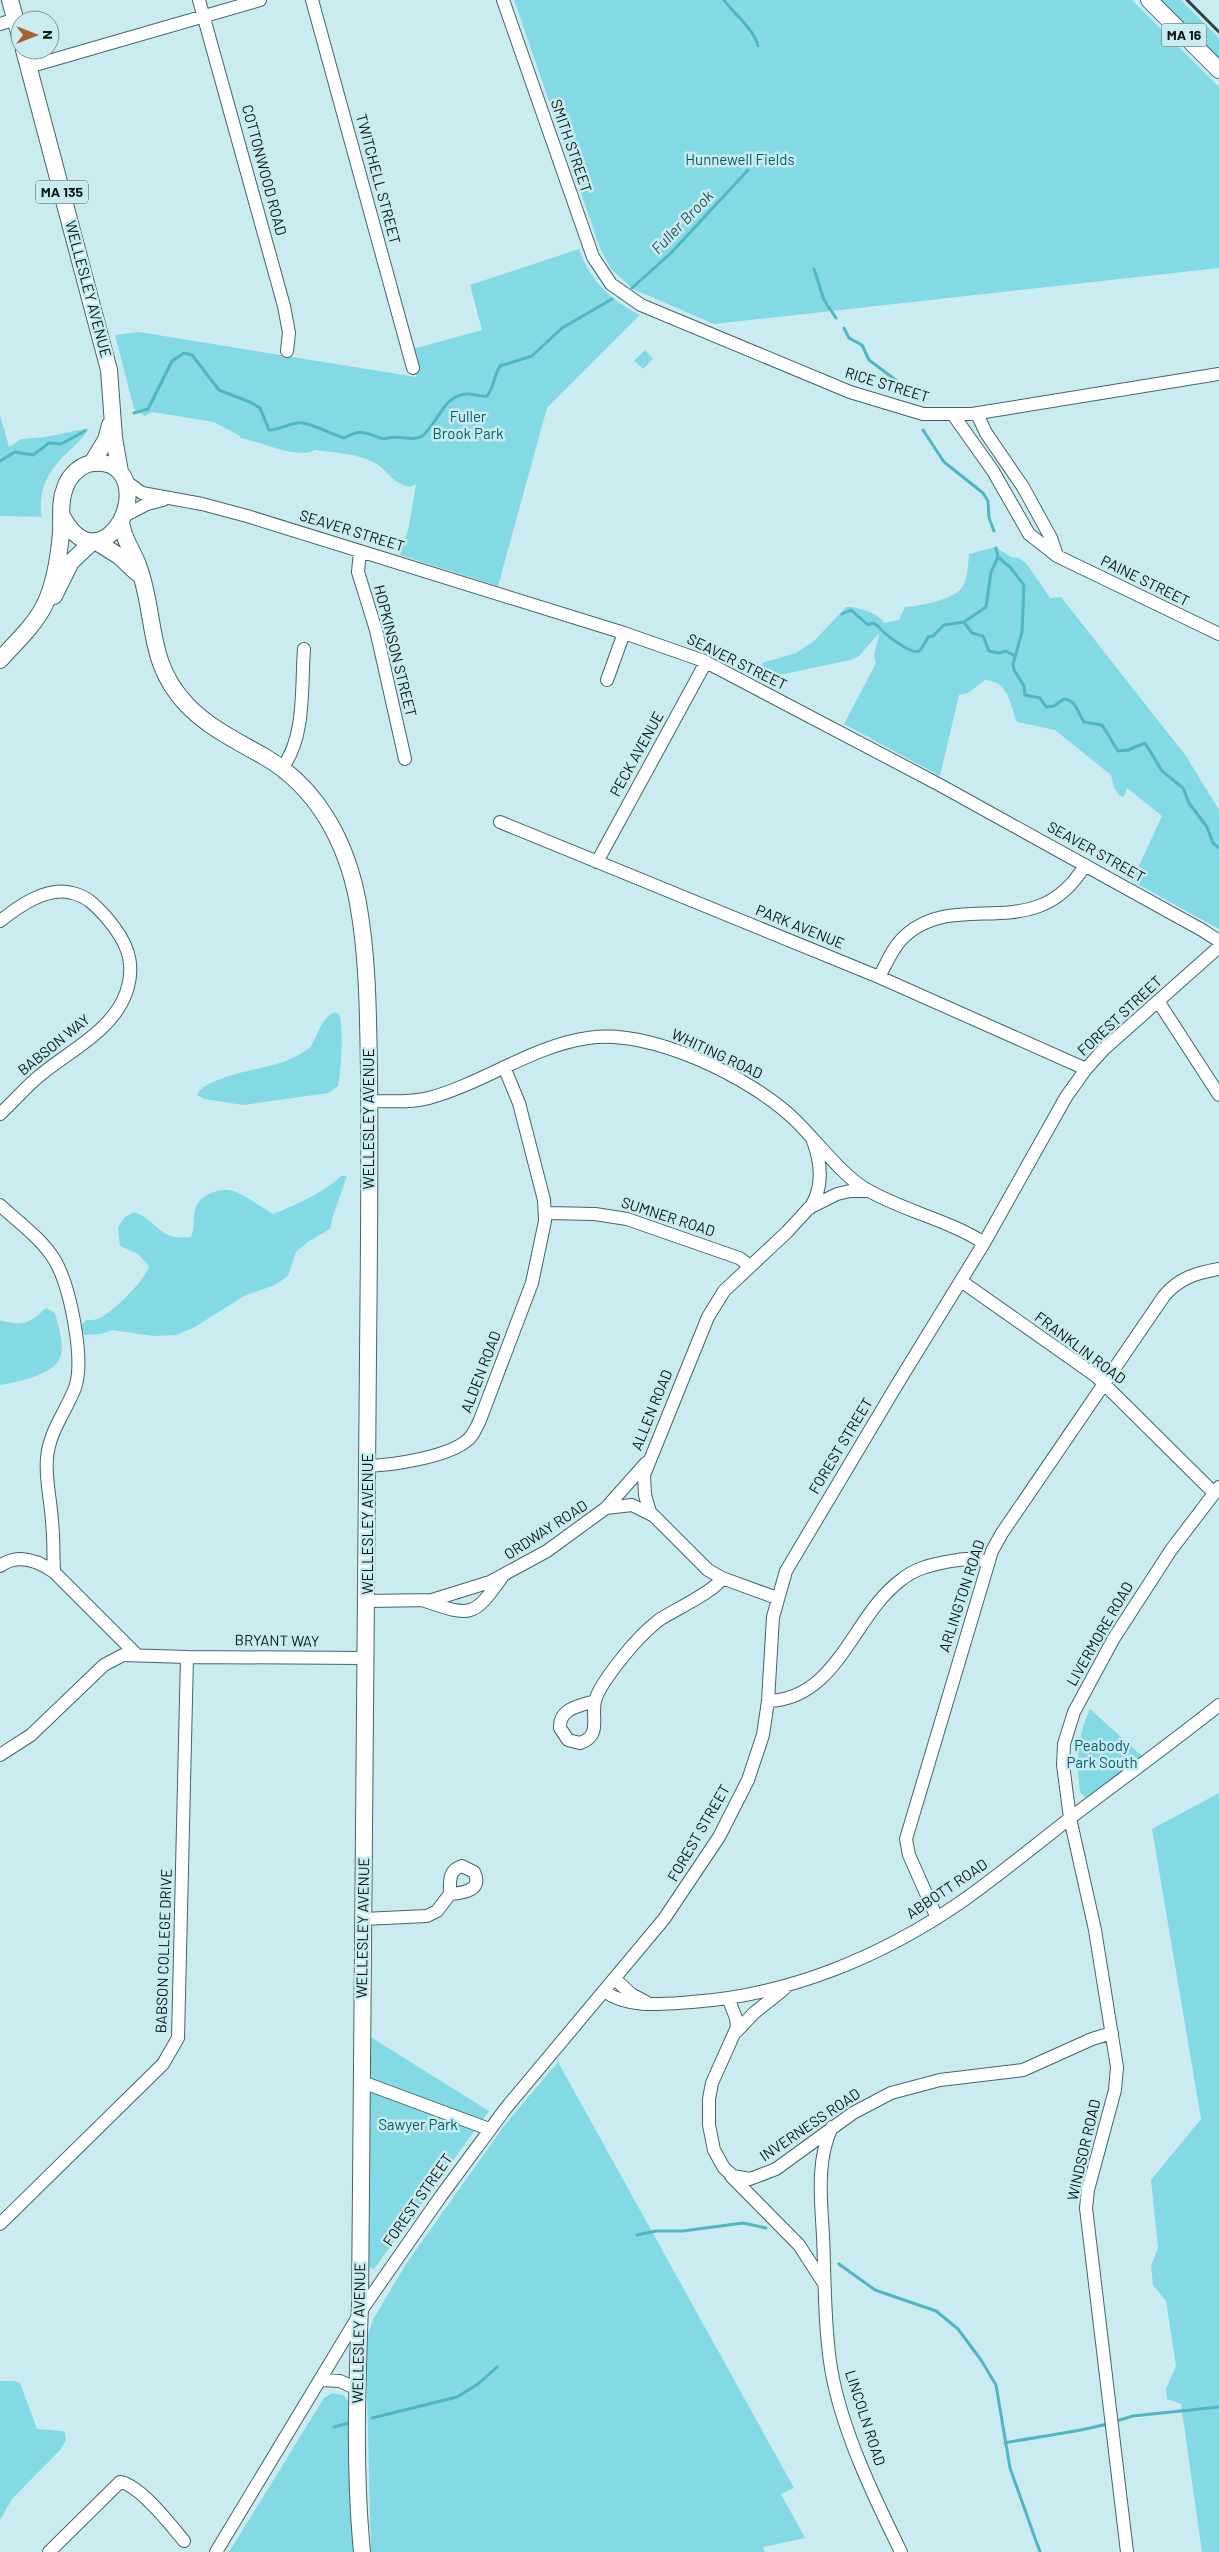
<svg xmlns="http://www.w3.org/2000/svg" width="1219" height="2552" font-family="Barlow,sans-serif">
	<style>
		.green { fill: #84dae4 }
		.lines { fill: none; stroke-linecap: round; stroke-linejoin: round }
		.stream { stroke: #50b6c1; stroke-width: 3 }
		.minor-casing { stroke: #466468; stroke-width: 14 }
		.major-casing { stroke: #466468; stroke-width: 18 }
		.minor { stroke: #fff; stroke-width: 12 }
		.major { stroke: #fff; stroke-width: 16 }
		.rail { stroke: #2f4041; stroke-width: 3 }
		.labels { text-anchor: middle; stroke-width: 5; stroke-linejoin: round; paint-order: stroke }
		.shield { fill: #caecf0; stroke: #425657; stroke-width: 1 }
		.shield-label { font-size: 14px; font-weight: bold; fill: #081516 }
		.street-label { font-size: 15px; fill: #081516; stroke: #caecf0 }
		.park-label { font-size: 15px; fill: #005e66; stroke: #caecf0 }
		.water-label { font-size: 16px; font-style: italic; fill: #28565b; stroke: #caecf0 }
	</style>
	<rect width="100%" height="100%" fill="#caecf0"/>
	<path class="green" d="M514,0H1132L1219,87V268L714,324L633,289L611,269L600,248Z
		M1158,0H1181L1219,38V61Z
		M579,249C590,281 611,300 640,315L547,408L498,586L400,555L409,526L416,484L410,487C391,483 390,472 375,463C358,453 334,453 315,450C298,460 259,441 240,438V436L214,422L152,412L145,416L134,409L115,335L139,332L416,377L418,367L413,349L482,330L470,285Z
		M645,350L653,359L643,369L634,361Z
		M0,415L9,447L21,439L45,437L89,428C81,442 70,449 60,460C46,475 37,497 42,517L0,516Z
		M995,547L1011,557L1019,558L1026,563L1050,598L1061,597L1186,756L1219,810V929L1132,881L1162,816L1127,788L1124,797L1120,796L1114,788L1111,775L1055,730L1017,722C1010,705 1009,681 985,680L968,693L959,695L940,776L844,724L876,663C871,654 879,643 879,633L859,656L851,660L779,675H770L762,671V663L796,653L814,641L846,607C856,606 881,614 884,623L899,620L905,607C920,606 955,600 963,586C968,577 968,564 969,554Z
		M334,1012L339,1014C344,1025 341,1073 338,1086L328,1093L243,1105L204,1099L197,1095C208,1074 266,1070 288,1060C295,1057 307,1051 311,1046C320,1032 319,1021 334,1012Z
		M341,1176H347L333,1216L330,1229L309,1241L296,1252L288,1276L275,1285L244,1296L195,1327L176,1335L153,1336L112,1330L101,1334L85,1335L80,1328L86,1320C90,1320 95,1320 98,1319C112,1313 146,1280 149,1266L138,1254L120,1246L118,1227L125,1217L134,1212C161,1222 157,1241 191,1237C196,1226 191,1213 198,1203C204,1194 222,1187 233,1191C244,1194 262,1208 273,1214C297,1204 322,1194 341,1176Z
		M46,1308L55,1313C58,1325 64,1343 61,1355C56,1375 17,1382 0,1385V1320C23,1327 30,1323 46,1308Z
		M1090,1709L1143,1757L1086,1798L1080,1792C1076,1761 1077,1737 1090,1709Z
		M1219,1793V2552H1202L1181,2404L1167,2399L1166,2389L1176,2366L1166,2301L1153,2285L1151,2266L1158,2248L1151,2180L1201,2119L1152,1829Z
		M369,2036L489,2111L374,2269L368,2267Z
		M558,2062L794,2488L781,2494L805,2538L763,2547L765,2552H371L366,2357L367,2337L374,2318L406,2264L504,2126Z
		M0,2381H15L20,2383L37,2429L62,2431L65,2433L66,2440L60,2450L12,2499L0,2520Z
		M332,2393L343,2395L350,2402L354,2552H229L324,2398Z"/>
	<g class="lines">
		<path class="stream" d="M724,0C734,14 754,29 758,46
			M814,269L824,300L836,318
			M632,288L671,253L748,170
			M844,328L849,338L862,345L869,360L897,381L907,393
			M134,413L148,409L172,361L184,353L192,355L219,390L250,402L260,408L269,430C280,430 293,421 303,423C318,426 330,434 344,438C364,427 365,434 384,439C396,433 411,443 422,436C439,423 443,394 468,394C475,394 480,397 487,396C494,388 494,375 500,366L532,356L562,328L612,299
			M923,430L944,462L983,493L988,501L989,518L994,531
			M0,461L15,452L33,455L49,443L61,444L85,431
			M996,548L998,557L1010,567L1024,585L1022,632L1013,664L1014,670L1024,686L1025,695L1040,698L1046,707L1054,706L1064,699C1076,700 1078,713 1084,722L1102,725L1118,751L1128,750L1145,743L1162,771L1183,788L1189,803L1207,827L1213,843L1219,848
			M842,614L851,610L868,625L873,623L878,626C883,633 911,655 919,651C922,649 926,641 928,637L933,636L944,625L964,622L972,633L983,636L989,651L999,653L1006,651L1015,656
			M964,622L986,607L991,572L998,557
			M637,2235L656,2231H683L743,2223L766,2228
			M839,2264L875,2290L936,2311L958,2329L981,2360L996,2385L1010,2468L1040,2552
			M372,2418L457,2397L478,2384L497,2367
			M1113,2422L1133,2416L1219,2407
			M334,2427L349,2423
			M1005,2443C1039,2436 1074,2433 1107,2424"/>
		<g class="minor-casing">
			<path id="minor" d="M199,0L284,306L289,333L287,351
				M312,0L413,368
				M503,0L593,257L611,284L641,305L850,392L923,414H972L1219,374
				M0,24L16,19
				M28,67L260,0
				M977,414L986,433L1023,487L1051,538L1057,556
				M954,416L993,471L1029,534L1057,556L1219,634
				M124,480L142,493L202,504L247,516L624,633L704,661L938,784L1202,930L1219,941
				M124,516L147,504L163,500
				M360,551L358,572L376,630L405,759
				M607,680L624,633
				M282,768C306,737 301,687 304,649
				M500,822L879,977L1086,1069
				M597,862L706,662
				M0,921C19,906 47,886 72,893C87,896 96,906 106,917C126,940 137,962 126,993C112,1032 67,1052 38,1077C25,1088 13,1102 0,1114
				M879,977C887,963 893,946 906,935C959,888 1037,947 1085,865
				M1158,1001L1219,1095
				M369,1101C389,1101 410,1103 429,1098C484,1083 532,1046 588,1038C650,1028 750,1077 794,1119C815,1139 841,1174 864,1188C902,1211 947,1219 984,1243
				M0,1205C18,1222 41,1238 54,1259C70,1285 85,1359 75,1388C66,1411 49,1432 47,1458C45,1480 51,1500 52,1522C54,1539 53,1555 54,1572L137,1655
				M810,1208C824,1187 821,1161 812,1138
				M546,1213L595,1214L627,1219L739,1258L749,1265
				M961,1281L1096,1376L1214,1493
				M368,1466C394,1465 445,1457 465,1442C473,1437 476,1428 480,1420L532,1283L545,1221L544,1200L519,1103L504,1067
				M606,1508L646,1463
				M0,1566C18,1553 37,1560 54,1572
				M777,1598L722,1578L708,1570L650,1512L645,1495L644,1475L708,1317L724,1291L787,1232L809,1208L837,1194L850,1191H869
				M367,1601L432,1600L490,1582L547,1551L606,1508L632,1505L652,1515
				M425,1601C471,1617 474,1617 502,1577
				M187,1657L366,1658
				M595,1701C580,1706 559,1708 560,1728L568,1740L580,1743C602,1736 591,1717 595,1701C598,1689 614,1668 622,1658C633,1644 645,1631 659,1620C674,1610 716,1591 722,1578
				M768,1701C838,1699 853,1615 901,1580C914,1569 930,1565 946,1562C960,1559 974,1557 987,1562
				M0,1755L31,1735L104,1665L123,1655L187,1657L178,2038L163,2064L0,2224
				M462,1866L474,1872C483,1890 464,1893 450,1894C450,1882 448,1870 462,1866Z
				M937,1918L909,1855L906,1839L992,1551L1002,1533L1164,1296C1179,1278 1196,1273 1219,1269
				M363,1919L427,1916L437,1911L450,1894
				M615,1979L631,1994L646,2002
				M604,1991C628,2009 664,2004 692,2002C789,1995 881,1957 961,1902C998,1876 1033,1847 1069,1819C1119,1781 1170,1744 1219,1705
				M728,1998L736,2018L737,2027L712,2083L709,2099V2125L714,2150L724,2168L733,2176L750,2179L776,2169L853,2113L891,2093L940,2080L1023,2070L1092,2039L1112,2033
				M736,2032L754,2013L784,1989
				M362,2082L489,2129
				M832,2127C816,2160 821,2200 823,2236C825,2279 824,2325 831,2368C841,2429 874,2497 901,2552
				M731,2176L799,2245L823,2282
				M321,2380L340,2381L357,2389
				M49,2552L120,2482C140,2485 171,2525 184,2541
				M216,2552L365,2305L441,2196L506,2108L664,1919L719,1837L748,1780L763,1735L768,1701L773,1617L786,1571L898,1383L984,1243L1066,1097L1086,1069L1104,1049L1219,947
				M1127,2552L1086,2208L1088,2190L1115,2090L1117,2067L1095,1930L1070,1818L1063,1765L1064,1744L1074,1712L1114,1638L1171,1550L1219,1487"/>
		</g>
		<g class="major-casing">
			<path id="major" d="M10,0L20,36
				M1149,0L1219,70
				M24,50L109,370L114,438L120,472
				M92,463L106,440L110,425
				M121,522C123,539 132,549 138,565C157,615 145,661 187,705C209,728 237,741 265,757C318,788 347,843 358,903C368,958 368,1016 369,1071C370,1166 369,1260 368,1354C368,1671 360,1988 360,2305C357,2387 354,2470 362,2552
				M95,541L119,556L137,573
				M54,596L71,562L92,542
				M0,660C15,643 35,625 45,604C55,583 59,556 61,533C62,518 59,502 65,488C69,475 82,463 95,463C104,462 114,465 120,472C147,504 96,583 61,514"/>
		</g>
		<use href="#minor" class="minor"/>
		<use href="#major" class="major"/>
		<path class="rail" d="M1187,0L1219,32"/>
	</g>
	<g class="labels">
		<g class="shield">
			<rect x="1161.5" y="23.5" width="45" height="23" rx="4"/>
			<rect x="36" y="180.5" width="52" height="23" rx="4"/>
		</g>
		<g class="shield-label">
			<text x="1184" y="40">MA 16</text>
			<text x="62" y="197">MA 135</text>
		</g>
		<g class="street-label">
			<text transform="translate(571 146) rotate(71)" y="5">SMITH STREET</text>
			<text transform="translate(264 170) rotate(75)" y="5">COTTONWOOD ROAD</text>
			<text transform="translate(378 179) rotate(75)" y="5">TWITCHELL STREET</text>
			<text transform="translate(88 289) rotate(75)" y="5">WELLESLEY AVENUE</text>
			<text transform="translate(887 385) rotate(17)" y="5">RICE STREET</text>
			<text transform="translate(352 531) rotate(17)" y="5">SEAVER STREET</text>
			<text transform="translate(1145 581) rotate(26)" y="5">PAINE STREET</text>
			<text transform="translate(395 651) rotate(76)" y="5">HOPKINSON STREET</text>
			<text transform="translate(737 662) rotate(26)" y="5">SEAVER STREET</text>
			<text transform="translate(637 754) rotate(-61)" y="5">PECK AVENUE</text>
			<text transform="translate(1096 852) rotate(29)" y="5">SEAVER STREET</text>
			<text transform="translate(800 927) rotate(22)" y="5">PARK AVENUE</text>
			<text transform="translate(1120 1016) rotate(-43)" y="5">FOREST STREET</text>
			<text transform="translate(54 1045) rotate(-39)" y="5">BABSON WAY</text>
			<text transform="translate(717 1054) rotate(25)" y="5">WHITING ROAD</text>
			<text transform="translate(369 1119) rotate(-90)" y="5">WELLESLEY AVENUE</text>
			<text transform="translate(668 1217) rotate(18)" y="5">SUMNER ROAD</text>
			<text transform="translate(1080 1348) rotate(37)" y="5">FRANKLIN ROAD</text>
			<text transform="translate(481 1372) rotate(-69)" y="5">ALDEN ROAD</text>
			<text transform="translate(652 1410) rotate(-68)" y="5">ALLEN ROAD</text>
			<text transform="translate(841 1446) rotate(-59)" y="5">FOREST STREET</text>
			<text transform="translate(368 1524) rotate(-90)" y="5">WELLESLEY AVENUE</text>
			<text transform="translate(546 1530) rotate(-33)" y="5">ORDWAY ROAD</text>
			<text transform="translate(962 1596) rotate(-72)" y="5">ARLINGTON ROAD</text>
			<text transform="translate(1100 1634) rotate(-60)" y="5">LIVERMORE ROAD</text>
			<text transform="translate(277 1641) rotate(1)" y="5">BRYANT WAY</text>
			<text transform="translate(699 1833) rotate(-60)" y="5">FOREST STREET</text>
			<text transform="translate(947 1889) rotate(-34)" y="5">ABBOTT ROAD</text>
			<text transform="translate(363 1928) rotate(-89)" y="5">WELLESLEY AVENUE</text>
			<text transform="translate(164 1951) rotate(-88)" y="5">BABSON COLLEGE DRIVE</text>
			<text transform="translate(810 2125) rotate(-34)" y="5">INVERNESS ROAD</text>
			<text transform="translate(1084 2150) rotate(-77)" y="5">WINDSOR ROAD</text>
			<text transform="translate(418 2200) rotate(-55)" y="5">FOREST STREET</text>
			<text transform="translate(359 2333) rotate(-89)" y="5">WELLESLEY AVENUE</text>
			<text transform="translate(865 2418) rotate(72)" y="5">LINCOLN ROAD</text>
		</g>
		<g class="park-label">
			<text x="740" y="165">Hunnewell Fields</text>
			<text x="468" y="422">Fuller<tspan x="468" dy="17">Brook Park</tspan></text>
			<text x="1102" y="1751">Peabody<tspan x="1102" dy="17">Park South</tspan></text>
			<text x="418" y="2130">Sawyer Park</text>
		</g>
		<g class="water-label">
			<text transform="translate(682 222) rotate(-46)" y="6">Fuller Brook</text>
		</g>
	</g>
	<g transform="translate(35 35) rotate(90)"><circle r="24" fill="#caecf0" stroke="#7c9699"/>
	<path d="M0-4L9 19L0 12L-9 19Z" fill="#a56231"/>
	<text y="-8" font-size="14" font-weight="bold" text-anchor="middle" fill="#081516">N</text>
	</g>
</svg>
